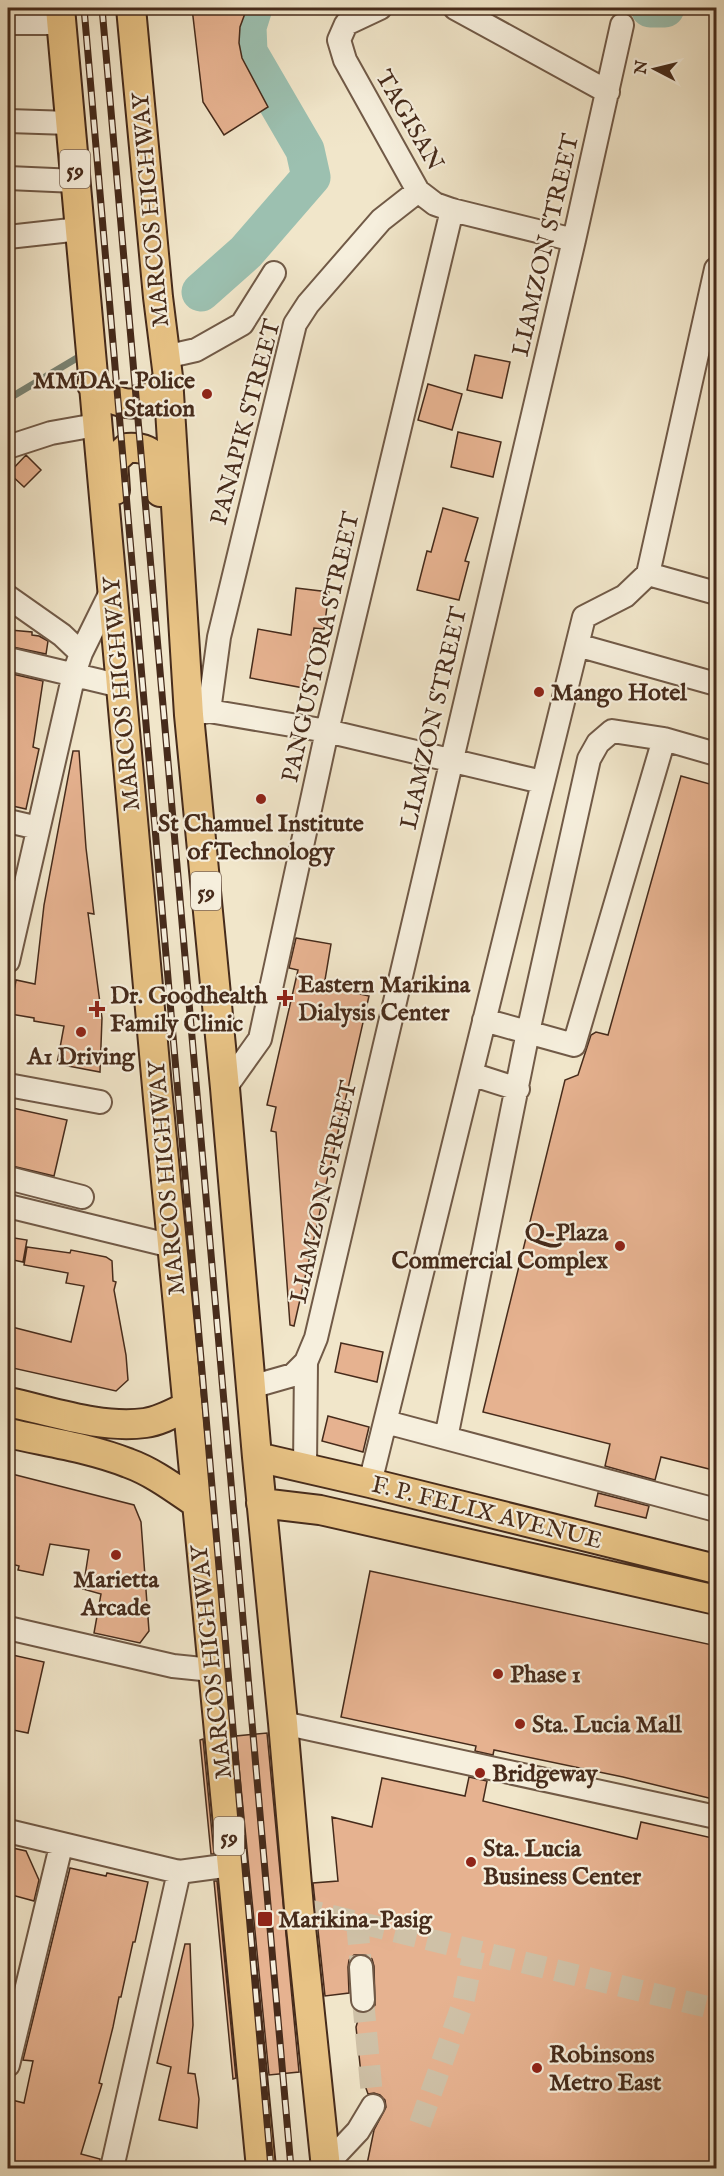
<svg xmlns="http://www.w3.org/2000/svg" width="724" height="2176" font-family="'IM FELL English',serif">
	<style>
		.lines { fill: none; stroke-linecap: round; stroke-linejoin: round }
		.stream { stroke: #7a8474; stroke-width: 7 }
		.river { stroke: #9cc0b0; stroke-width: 39 }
		.building { fill: #e6b290; stroke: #462b1b; stroke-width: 1.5 }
		.minor-tunnel { stroke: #cfc1a7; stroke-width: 22; stroke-dasharray: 22 11; stroke-linecap: butt }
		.minor-casing { stroke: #715a47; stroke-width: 26 }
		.major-casing { stroke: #462b1b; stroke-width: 32 }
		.minor { stroke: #f6efdd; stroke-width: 22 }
		.major { stroke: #e8c385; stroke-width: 28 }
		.rail-casing { stroke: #462b1b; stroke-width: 7 }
		.rail { stroke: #f6efdd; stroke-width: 4.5; stroke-dasharray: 14; stroke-linecap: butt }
		.poi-dot { fill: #8f2418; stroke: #f6efdd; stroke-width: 2 }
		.labels { text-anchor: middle; stroke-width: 4.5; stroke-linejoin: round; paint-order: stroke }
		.shield { fill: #f6efdd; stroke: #7b6655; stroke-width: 1.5 }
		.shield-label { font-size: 22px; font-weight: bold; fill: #462b1b }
		.street-label { font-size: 24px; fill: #462b1b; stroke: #f6efdd }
		.poi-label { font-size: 24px; font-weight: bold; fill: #462b1b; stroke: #f6efdd; text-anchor: start }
	</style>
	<rect width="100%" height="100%" fill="#f1e6ca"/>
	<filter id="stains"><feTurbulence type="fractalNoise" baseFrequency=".00333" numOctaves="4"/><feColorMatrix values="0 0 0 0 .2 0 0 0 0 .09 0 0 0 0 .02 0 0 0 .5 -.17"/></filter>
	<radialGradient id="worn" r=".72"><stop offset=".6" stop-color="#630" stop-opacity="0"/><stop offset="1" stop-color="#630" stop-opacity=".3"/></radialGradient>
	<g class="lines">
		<path class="stream" d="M8,399L77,358"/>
		<path class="river" d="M650,8H665
			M201,292L246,252L311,177L305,150L248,52L247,27L253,8"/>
	</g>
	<path class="building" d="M192,8H247L240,27L239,43L242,58L268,107L224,135L203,102Z
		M475,355L510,362L502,398L467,390Z
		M428,384L462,394L452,430L418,420Z
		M458,432L501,442L493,477L451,467Z
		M26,455L41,470L24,487L9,473Z
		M443,508L478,518L465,561L469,562L459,600L417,590L427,551L431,552Z
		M296,588L329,592L324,629L314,628L304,688L250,678L258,629L291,635Z
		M10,630L32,632V635L39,636L48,641L46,654L8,646Z
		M8,673L43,681L33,747L39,749L26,809L8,805Z
		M73,751H79L86,848L94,914L88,913L102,1018L100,1072L57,1064L64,1026L34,1021V1018L10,1014L16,980L35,984L44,905Z
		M681,776L717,786V1471L661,1457L655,1480L605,1466L610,1444L483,1412L565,1080L578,1075L591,1035L596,1032L608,1035Z
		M296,938L331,944L324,986L369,996L294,1326L290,1325L276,1132L271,1131L276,1107L267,1105L298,970L289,968Z
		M8,1107L67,1120L54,1176L8,1165Z
		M8,1237L27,1240L23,1262L8,1259Z
		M27,1247L70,1253L71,1250L106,1257L112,1261L113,1281L116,1282L114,1290L126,1355L128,1380L116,1391L8,1367V1326L71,1342L84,1286L66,1283L68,1273L24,1265Z
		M341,1343L383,1352L377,1382L335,1372Z
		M328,1416L369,1427L363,1452L322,1441Z
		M8,1473L134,1505L141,1522L149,1631L140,1643L94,1633L101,1594L83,1589L89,1550L50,1544L43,1575L18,1570L19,1566L8,1563Z
		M598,1493L649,1506L646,1518L595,1506Z
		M370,1571L717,1646V1800L623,1777L494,1750L493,1755L475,1751L476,1746L341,1717Z
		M8,1654L44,1662L28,1733L8,1729Z
		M267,1733L299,2072L269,2075L236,1736Z
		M203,1739L214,1854H211L200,1740Z
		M469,1777L487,1781L483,1801L637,1839L641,1822L717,1839V2169H366L374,2130L386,2107L385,2100L380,2095L374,2093L368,2094L361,2074L356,2027L360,2013L370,2012L375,2005L374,1966L372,1959L366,1955H354L349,1960L348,1967L349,1993L325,1996L313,1883L338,1881L332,1817L372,1827L382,1778L465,1796Z
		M8,1847L26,1851L39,1880L34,1901L8,1894Z
		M70,1868L106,1876L107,1873L148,1882L135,1942H133L121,1997H119L113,2027L99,2083L102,2084L81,2154L100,2159L99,2169H8V2099L24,2103L33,2061L23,2060Z
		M214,1881H217L236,2078L233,2079Z
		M185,1944H190L193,2025L188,2073L195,2074L199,2099L197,2128L159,2120L171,2067L157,2063Z"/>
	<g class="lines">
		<path class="minor-tunnel" d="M299,1908L716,2009
			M357,1922L361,1967
			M363,2000L373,2106
			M420,2124L463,2003L474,1951"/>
		<g class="minor-casing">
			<path id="minor" d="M380,8L346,24L339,40L345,60L418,191L435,204L452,210L574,240
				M455,8L608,92
				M8,23H61
				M8,121L70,123
				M8,178L76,181
				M8,237L80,229
				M165,357L196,350L242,324L274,273
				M8,447L51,433L96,425
				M648,574L716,593
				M8,597L62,635L81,653
				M577,645L716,684
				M8,659L121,686
				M209,711L219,637L295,324L308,304L381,220L418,191
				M194,714L209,711L327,731L542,782
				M8,821L38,828
				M8,961L74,674L81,653L111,592
				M484,1020L574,1045L664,739
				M471,1074L518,1089
				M8,1085L100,1102
				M225,1088L260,1039L327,731L452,210
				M8,1178L82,1197
				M8,1206L172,1246
				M251,1387L293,1375L306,1362L316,1338L574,240L622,25
				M386,1422L716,1510
				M446,1438L528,1032L589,759L598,743L612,731L664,739L716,754
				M305,1468L306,1362
				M370,1483L584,617L625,596L648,574L716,269
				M8,1628L173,1666L212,1670
				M283,1723L716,1817
				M8,1831L179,1872L231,1865
				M361,1967L363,2000
				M8,2065L61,1846
				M326,2165L358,2131L373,2106
				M112,2168L179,1872"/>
		</g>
		<g class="major-casing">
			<path id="major" d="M60,8L158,1098L261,2168
				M131,8L158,297L168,377L189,715L225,1088L257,1457L283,1723L299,1908L326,2168
				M92,385C121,410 148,412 168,377
				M115,490L113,461L127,448C160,446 158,465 160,492
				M8,1402C51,1411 100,1429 145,1423C160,1421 174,1413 188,1406
				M8,1433C47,1442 90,1448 128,1463C153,1472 174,1488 196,1503
				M257,1457L370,1483L716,1569
				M261,1503L320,1510L716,1600"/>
		</g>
		<use href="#minor" class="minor"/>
		<use href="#major" class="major"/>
		<g class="rail-casing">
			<path id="rail" d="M84,8L271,2168
				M102,8L291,2168"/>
		</g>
		<use href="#rail" class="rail"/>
	</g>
	<g class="poi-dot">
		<circle cx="207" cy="394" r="6"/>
		<circle cx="539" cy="692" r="6"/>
		<circle cx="261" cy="799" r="6"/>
		<path d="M282 989h6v6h6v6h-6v6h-6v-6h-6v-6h6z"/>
		<path d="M94 1000h6v6h6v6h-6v6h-6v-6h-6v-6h6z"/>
		<circle cx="81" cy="1032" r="6"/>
		<circle cx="620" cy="1246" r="6"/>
		<circle cx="116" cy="1555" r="6"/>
		<circle cx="498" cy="1674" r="6"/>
		<circle cx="520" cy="1724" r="6"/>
		<circle cx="480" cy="1773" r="6"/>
		<circle cx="471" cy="1862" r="6"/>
		<rect x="257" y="1911" width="16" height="16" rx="3"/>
		<circle cx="537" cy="2068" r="6"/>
	</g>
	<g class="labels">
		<g class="shield">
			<rect x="60" y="150" width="30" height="38" rx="4.5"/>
			<rect x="191" y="872" width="30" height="38" rx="4.5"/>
			<rect x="214" y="1817" width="30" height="38" rx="4.5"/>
		</g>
		<g class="shield-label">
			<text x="75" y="177">59</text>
			<text x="206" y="899">59</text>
			<text x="229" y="1844">59</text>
		</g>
		<g class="street-label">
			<text transform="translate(410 120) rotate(60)" y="8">TAGISAN</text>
			<text transform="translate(150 210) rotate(-95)" y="8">MARCOS HIGHWAY</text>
			<text transform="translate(545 245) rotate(-77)" y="8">LIAMZON STREET</text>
			<text transform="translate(245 422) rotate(-75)" y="8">PANAPIK STREET</text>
			<text transform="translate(320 647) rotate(-77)" y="8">PANGUSTORA STREET</text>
			<text transform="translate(121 694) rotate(-95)" y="8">MARCOS HIGHWAY</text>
			<text transform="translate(433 718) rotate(-77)" y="8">LIAMZON STREET</text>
			<text transform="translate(166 1178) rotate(-95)" y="8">MARCOS HIGHWAY</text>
			<text transform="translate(323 1192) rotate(-77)" y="8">LIAMZON STREET</text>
			<text transform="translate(487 1512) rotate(14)" y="8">F. P. FELIX AVENUE</text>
			<text transform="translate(211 1662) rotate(-96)" y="8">MARCOS HIGHWAY</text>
		</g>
		<g class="poi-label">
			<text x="195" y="388" text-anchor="end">MMDA - Police<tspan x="195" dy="28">Station</tspan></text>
			<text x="551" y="700">Mango Hotel</text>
			<text x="261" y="831" text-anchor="middle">St Chamuel Institute<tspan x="261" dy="28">of Technology</tspan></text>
			<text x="298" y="992">Eastern Marikina<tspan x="298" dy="28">Dialysis Center</tspan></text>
			<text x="110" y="1003">Dr. Goodhealth<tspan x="110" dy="28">Family Clinic</tspan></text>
			<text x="81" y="1064" text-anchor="middle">A1 Driving</text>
			<text x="608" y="1240" text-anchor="end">Q-Plaza<tspan x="608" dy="28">Commercial Complex</tspan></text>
			<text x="116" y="1587" text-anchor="middle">Marietta<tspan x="116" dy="28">Arcade</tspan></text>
			<text x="510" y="1682">Phase 1</text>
			<text x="532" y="1732">Sta. Lucia Mall</text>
			<text x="492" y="1781">Bridgeway</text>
			<text x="483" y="1856">Sta. Lucia<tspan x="483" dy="28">Business Center</tspan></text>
			<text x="278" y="1927">Marikina-Pasig</text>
			<text x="549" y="2062">Robinsons<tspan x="549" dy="28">Metro East</tspan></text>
		</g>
	</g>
	<rect width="724" height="2176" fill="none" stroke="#f1e6ca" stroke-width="30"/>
	<rect x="9" y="9" width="706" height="2158" fill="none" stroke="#462b1b" stroke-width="3"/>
	<rect x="15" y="15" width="694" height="2146" fill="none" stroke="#462b1b" stroke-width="1.5"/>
	<g transform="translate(655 69) rotate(277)" stroke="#f6efdd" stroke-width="4.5" paint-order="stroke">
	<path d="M0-4.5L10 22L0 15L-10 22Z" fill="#462b1b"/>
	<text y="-9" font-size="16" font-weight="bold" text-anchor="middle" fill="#462b1b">N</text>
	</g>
	<rect width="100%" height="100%" filter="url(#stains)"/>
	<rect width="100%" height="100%" fill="url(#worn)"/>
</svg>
